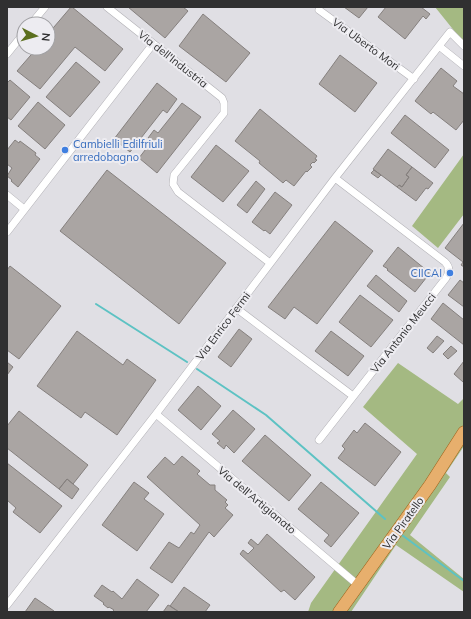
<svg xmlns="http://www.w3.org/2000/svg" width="471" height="619" font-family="Mulish,sans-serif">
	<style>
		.green { fill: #a4b982 }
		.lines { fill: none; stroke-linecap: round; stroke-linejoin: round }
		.stream { stroke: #5dc2c3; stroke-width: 2 }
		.building { fill: #aaa5a3; stroke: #85807e }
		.minor-casing { stroke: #b1b0b5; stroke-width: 8 }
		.primary-casing { stroke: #9d5f19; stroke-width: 13 }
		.minor { stroke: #fff; stroke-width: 7 }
		.primary { stroke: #e7af6d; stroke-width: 12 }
		.shop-dot { fill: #3f7fe0; stroke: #edecf1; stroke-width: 1.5 }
		.labels { text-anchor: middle; stroke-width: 4; stroke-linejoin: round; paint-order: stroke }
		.street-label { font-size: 11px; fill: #303031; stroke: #edecf1 }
		.shop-label { font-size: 11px; fill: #366cbe; stroke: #edecf1; text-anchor: start }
	</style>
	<rect width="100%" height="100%" fill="#e0dfe4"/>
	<path class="green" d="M435,7H464V43Z
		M464,154V214L438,248L412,226Z
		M398,363L458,404L464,398V446L446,473L450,477L410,535L464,579V592L396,545L351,612H308L311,603L417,454L363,407Z"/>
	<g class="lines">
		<path class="stream" d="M96,304L187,362
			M197,369L266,415L385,519
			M402,535L464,581"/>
	</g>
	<path class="building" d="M71,7H72L123,49L105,71L75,47L40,89L17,71L37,48H48V34Z
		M128,7H183L188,11L165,38Z
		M344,7H368L359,18Z
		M386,7H421L430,14L426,19L423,16L405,39L378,17Z
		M203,14L250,53L226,82L179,46Z
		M340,55L377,83L355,112L319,84Z
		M76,62L100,82L70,117L46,97Z
		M441,68L457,81L453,86L464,94V120L456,130L433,112L431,114L415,101Z
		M10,80L30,97L11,120L7,117V83Z
		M157,83L177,99L167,113L163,110L130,152L114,139Z
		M38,102L65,125L45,149L18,126Z
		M182,103L201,117L157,173L139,158L152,141L148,138L154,130L158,133Z
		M260,109L317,156L315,159L317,160L314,163L313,162L310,165L312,167L307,172L306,171L294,186L286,180L283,183L259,163L260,161L235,141Z
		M405,115L449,150L435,168L391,133Z
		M15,140L19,143L20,141L36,153L35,155L40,159L18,187L11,181L12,180L7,176L12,168L7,164V150Z
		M216,145L249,171L223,202L191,177Z
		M388,149L412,167L406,175L409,177L402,187L399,185L397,187L373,169Z
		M412,167L433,183L428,189L426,188L416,201L397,187L399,185L402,187L409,177L406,175Z
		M107,170L226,263L179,324L60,231Z
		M374,170L381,175L378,178L371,173Z
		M256,181L265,189L247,213L237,205Z
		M275,192L292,205L270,234L265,230L264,231L252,222Z
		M335,221L373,251L317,324L294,307L285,319L268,307Z
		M464,223V267L461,265L463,262L445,248Z
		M398,247L430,273L415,292L387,270L388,269L383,266Z
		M10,266L61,306L19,359L7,350V270Z
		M376,275L407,301L399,312L367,286Z
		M460,280L464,283V307L448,295Z
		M360,295L393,320L371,347L339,322Z
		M443,303L464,320V345L431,319Z
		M239,329L252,339L231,367L218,357Z
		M77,331L123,365L127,359L156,380L117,435L85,412L81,418L37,386Z
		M331,331L364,356L348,376L315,351Z
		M437,336L444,341L433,353L427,348Z
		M451,346L457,351L448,359L443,354Z
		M464,361V381L463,382L454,374Z
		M7,362L13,367L7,375Z
		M198,386L221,406L201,430L178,410Z
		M233,410L255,429L234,453L226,445L224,449L217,443L220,441L212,434Z
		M19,411L88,465L73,484L67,479L59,489L7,448V426Z
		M365,423L401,452L375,486L338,458L345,449L342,446L354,430L357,433Z
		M265,435L311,475L289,501L242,461Z
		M182,456L200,471L197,474L210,485H215V490L227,500L225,502L228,505L225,508L233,515L214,537L209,532L172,583L150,568L169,542L179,548L191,532L194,534L200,525L147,477L165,457L174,465Z
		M7,463L62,506L40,533L13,512L16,508L7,500Z
		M67,479L79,489L72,499L59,489Z
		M134,482L149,493L144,499L164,514L137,551L102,525Z
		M321,482L359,513L331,547L324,541L329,535L298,509Z
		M267,534L315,577L295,600L284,590L281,592L240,554L243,550L248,554L254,548L248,543L251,539L258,545Z
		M137,579L159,595L146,612H112L114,610L109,607L108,608L103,604L104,603L94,596L102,585L112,592L113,591L122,599Z
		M184,587L210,605L205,612H179L170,606Z
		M35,598L54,611L53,612H25Z
		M168,605L170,606L179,612H163Z"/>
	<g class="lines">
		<g class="minor-casing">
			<path id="minor" d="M107,7L222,98L224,103V113L174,175L173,184L178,192L270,263
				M319,10L414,79
				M31,24L45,7
				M439,46L464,66
				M7,54L24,33
				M7,195L24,209
				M7,232L153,44
				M236,308L353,396
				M156,414L358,585
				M319,440L446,278C450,272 450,267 445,262L335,178
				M7,605L156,414L335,178L450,32L464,46"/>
		</g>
		<g class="primary-casing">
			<path id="primary" d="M339,612L430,485L464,432"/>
		</g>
		<use href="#minor" class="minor"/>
		<use href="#primary" class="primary"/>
	</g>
	<g class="shop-dot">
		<circle cx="65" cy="150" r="4"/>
		<circle cx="450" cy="273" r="4"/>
	</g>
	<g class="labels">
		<g class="street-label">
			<text transform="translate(366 44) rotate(36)" y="4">Via Uberto Mori</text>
			<text transform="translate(173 59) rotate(38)" y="4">Via dell'Industria</text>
			<text transform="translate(223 326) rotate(-53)" y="4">Via Enrico Fermi</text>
			<text transform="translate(403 333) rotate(-52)" y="4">Via Antonio Meucci</text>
			<text transform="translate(257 500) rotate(40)" y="4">Via dell'Artigianato</text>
			<text transform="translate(403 523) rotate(-54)" y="4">Via Piratello</text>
		</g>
		<g class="shop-label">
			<text x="73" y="148">Cambielli Edilfriuli<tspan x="73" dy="13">arredobagno</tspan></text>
			<text x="442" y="277" text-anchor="end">CIICAI</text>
		</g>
	</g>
	<rect width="471" height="619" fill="none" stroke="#303031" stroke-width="16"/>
	<g transform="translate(36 36) rotate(96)"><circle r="19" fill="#edecf1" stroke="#a1a1a4"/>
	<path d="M0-3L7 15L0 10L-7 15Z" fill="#5b6f1e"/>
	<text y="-6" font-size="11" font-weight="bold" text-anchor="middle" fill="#303031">N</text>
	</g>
</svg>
